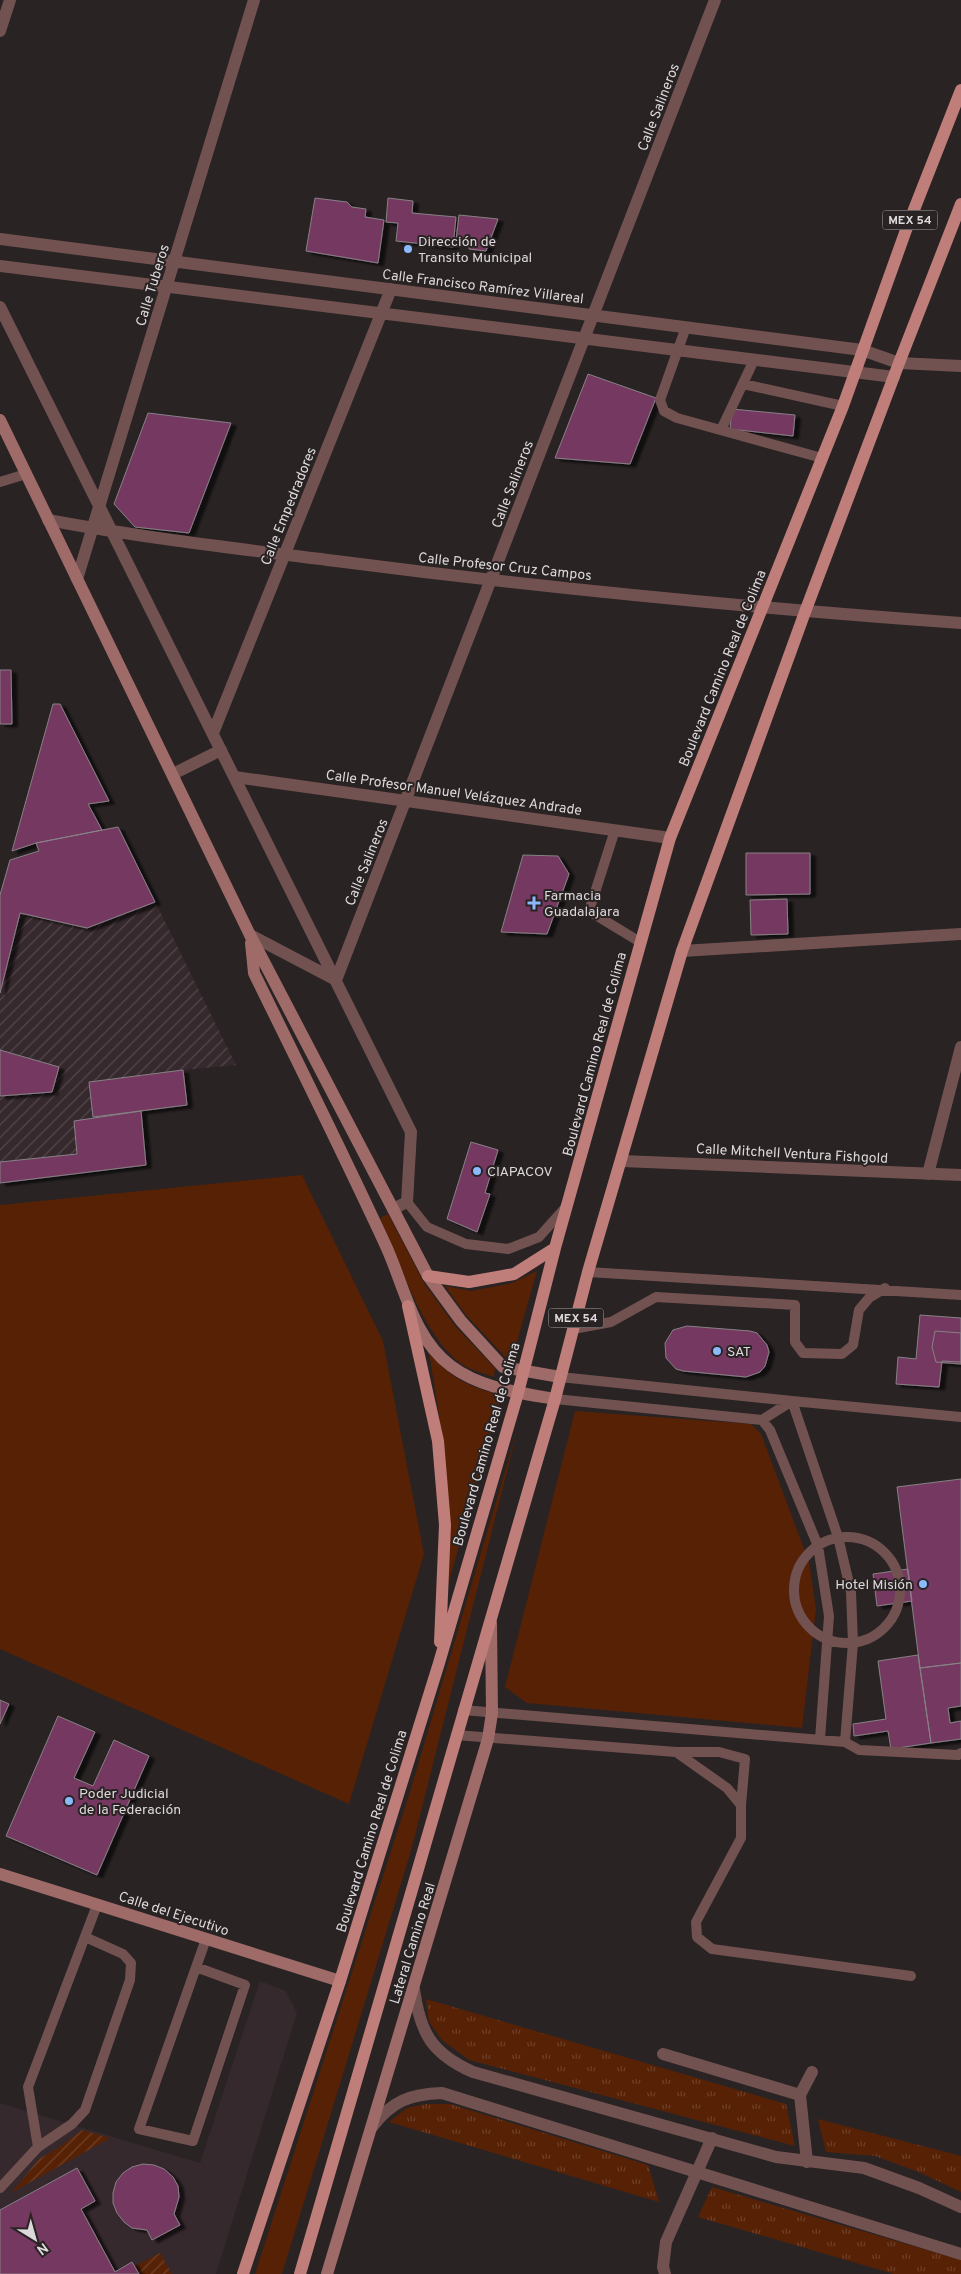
<svg xmlns="http://www.w3.org/2000/svg" width="961" height="2274" font-family="Overpass,sans-serif">
	<style>
		.built { fill: #36292d }
		.industrial { fill: url(#industrial-furrows) }
		.grass { fill: #572105 }
		.park { fill: url(#park-tufts) }
		.garden { fill: url(#garden-furrows) }
		.building { fill: #743961; stroke: #878185; filter: url(#shadow) }
		.lines { fill: none; stroke-linecap: round; stroke-linejoin: round }
		.lane { stroke: #725250; stroke-width: 10 }
		.street { stroke: #725250; stroke-width: 12 }
		.secondary { stroke: #9e6b68; stroke-width: 12 }
		.primary { stroke: #bf7e7a; stroke-width: 12 }
		.poi-dot { fill: #8bb9fc; stroke: #292324; stroke-width: 2 }
		.labels { text-anchor: middle; stroke-width: 4; stroke-linejoin: round; paint-order: stroke }
		.shield { fill: #292324; stroke: #a7a2a3; stroke-width: 1 }
		.shield-label { font-size: 12px; font-weight: bold; fill: #ddd9da }
		.street-label { font-size: 14px; fill: #ddd9da; stroke: #292324 }
		.poi-label { font-size: 14px; fill: #ddd9da; stroke: #292324; text-anchor: start }
	</style>
	<defs>
		<pattern id="industrial-furrows" width="10" height="10" patternUnits="userSpaceOnUse" patternTransform="scale(1.25)"><rect width="10" height="10" fill="#36292d"/><path d="M-1 1l2-2M0 10L10 0M9 11l2-2" fill="none" stroke="#53474b"/></pattern>
		<pattern id="park-tufts" width="24" height="20" patternUnits="userSpaceOnUse" patternTransform="scale(1.25)"><rect width="24" height="20" fill="#572105"/><path d="M3 7l-1-3M5 7V3M7 7l1-3M15 17l-1-3M17 17v-4M19 17l1-3" fill="none" stroke="#6f4129"/></pattern>
		<pattern id="garden-furrows" width="10" height="10" patternUnits="userSpaceOnUse" patternTransform="scale(1.25)"><rect width="10" height="10" fill="#572105"/><path d="M-1 1l2-2M0 10L10 0M9 11l2-2" fill="none" stroke="#6f4129"/></pattern>
		<filter id="shadow"><feDropShadow dx="5.5" dy="3" stdDeviation="1" flood-color="#0009"/></filter>
	</defs>
	<rect width="100%" height="100%" fill="#292324"/>
	<path class="built" d="M260,1981L286,1991L297,2013L216,2274H0V2103L200,2163Z"/>
	<path class="industrial" d="M118,827L236,1065L184,1070L187,1105L141,1111L146,1165L0,1183V895L10,860L39,852L36,843Z"/>
	<path class="grass" d="M302,1175L383,1341L424,1554L349,1804L0,1649V1205Z
		M388,1214L424,1283L455,1326L495,1368L494,1377C482,1373 469,1370 459,1362C422,1333 399,1261 380,1218Z
		M537,1271L511,1363L466,1315L445,1286L471,1291L512,1283Z
		M429,1352C452,1380 467,1385 501,1396L448,1585L445,1454Z
		M575,1411L751,1424L761,1434L809,1562L816,1609L802,1728L527,1703L505,1687Z
		M518,1428L411,1851L282,2274H255L409,1795Z"/>
	<path class="park" d="M426,1999L786,2104L795,2146L469,2060L442,2040L429,2022Z
		M426,2104H450L648,2165L659,2202L389,2122L407,2108Z
		M818,2119L961,2156V2192L921,2173L875,2156L826,2152Z
		M712,2187L961,2260V2274H894L698,2217Z"/>
	<path class="garden" d="M82,2130L110,2138L11,2193L39,2159L58,2148Z
		M160,2253L172,2274H139L135,2266Z"/>
	<path class="building" d="M315,198L347,202L352,207L366,209L365,217L384,220L378,263L306,251Z
		M388,198L413,201L412,213L456,217L453,247L396,241L398,223L386,222Z
		M459,215L498,219L486,251L469,249L470,241L456,240Z
		M588,374L656,398L630,464L555,458Z
		M732,409L795,415L793,436L730,429Z
		M148,413L231,423L189,533L135,527L114,504Z
		M0,670H11L12,724H0Z
		M53,704H60L109,801L88,804L102,830L36,843L12,851Z
		M118,827L155,902L87,928L20,913L0,993V895L10,860L39,851L36,843Z
		M746,853H810V894L746,895Z
		M523,855L558,856L569,874L547,934L501,932Z
		M787,899L788,934L751,935L750,900Z
		M0,1050L59,1067L52,1092L0,1096Z
		M183,1070L187,1105L93,1117L89,1082Z
		M141,1111L146,1165L0,1183V1162L77,1154L74,1121Z
		M471,1142L498,1150L485,1193L490,1194L477,1232L447,1219Z
		M920,1315L961,1318V1362L942,1361L939,1387L896,1384L898,1357L916,1359Z
		M687,1326L750,1331L757,1333L767,1345L769,1352L765,1366L760,1372L746,1377L683,1371L676,1369L666,1358L665,1343L673,1330Z
		M935,1331L961,1333V1364L936,1362L932,1347Z
		M961,1479V1663L920,1668L897,1487Z
		M908,1569L912,1601L877,1606L873,1574Z
		M918,1655L931,1743L891,1749L888,1731L854,1736L853,1724L886,1719L878,1661Z
		M961,1663V1706L948,1708L950,1723L961,1721V1739L931,1743L920,1668Z
		M0,1700L9,1704L0,1724Z
		M58,1716L95,1732L74,1778L93,1786L114,1740L149,1756L97,1875L6,1836Z
		M143,2164L154,2165L164,2169L173,2177L178,2186L179,2197L174,2214L180,2225L152,2240L147,2230L132,2228L124,2222L117,2213L113,2203V2193L116,2182L123,2173L132,2167Z
		M77,2168L95,2201L81,2209L115,2272L132,2262L139,2274H0V2210Z"/>
	<g class="lines">
		<path class="lane" d="M686,327L660,400L664,411L677,418L822,458
			M743,384L843,406
			M721,430L754,360
			M0,482L26,474
			M615,830L589,911L640,942
			M407,1202L427,1227L466,1244L508,1249L539,1237L565,1208
			M588,1272L961,1295
			M573,1329L611,1322L656,1297L795,1305V1342L803,1353L842,1354L853,1345L859,1310L869,1298L885,1288
			M555,1399L762,1420L770,1430L818,1546L829,1616L820,1739
			M762,1420L792,1401L961,1417
			M794 1590a53 53 0 1 1 106 0a53 53 0 1 1-106 0Z
			M463,1710L845,1742L853,1643L851,1592L838,1537L792,1401L560,1377
			M456,1735L676,1752L727,1788L741,1805V1838L696,1922L697,1937L712,1949L911,1976
			M845,1742L859,1750L958,1755L961,1753
			M676,1752H719L745,1759L741,1805
			M196,1967L245,1985L193,2141L139,2129L206,1939
			M38,2147L28,2087L97,1905
			M0,2188L38,2147L72,2124L85,2110L130,1980L131,1963L123,1954L85,1937"/>
		<path class="street" d="M0,31L10,0
			M0,239L862,350L899,363L961,366
			M0,266L894,377
			M0,307L411,1132L407,1202L393,1209
			M48,520C144,538 240,549 336,561C544,588 752,608 961,623
			M77,579L254,0
			M213,733L391,289
			M173,774L221,750
			M235,777L670,838
			M250,935L336,980L715,0
			M682,951L961,934
			M622,1161L961,1175
			M928,1174L961,1047
			M414,1989C420,2033 432,2054 473,2072L776,2157L864,2168L919,2188L961,2207
			M663,2054L800,2095L807,2162
			M800,2095L812,2072
			M372,2127C392,2101 410,2094 442,2093L961,2254
			M665,2274L663,2267L666,2242L712,2138"/>
		<path class="secondary" d="M0,420L250,935L428,1276L461,1321L503,1367L560,1377
			M251,943L254,973C298,1063 343,1153 385,1244C404,1284 412,1337 451,1366C480,1388 520,1393 555,1399
			M0,1874L340,1981
			M327,2274L488,1739L492,1713L491,1623"/>
		<path class="primary" d="M428,1276L469,1282L514,1274L555,1248
			M408,1306L438,1441L445,1525L440,1642
			M243,2274L340,1981L439,1663L518,1393L555,1248L670,838L843,406L906,230L961,90
			M300,2274L555,1399L588,1272L682,951L805,612L899,363L961,204"/>
	</g>
	<g class="poi-dot">
		<circle cx="408" cy="249" r="5"/>
		<path d="M531.5 895.5h5v5h5v5h-5v5h-5v-5h-5v-5h5z"/>
		<circle cx="477" cy="1171" r="5"/>
		<circle cx="717" cy="1351" r="5"/>
		<circle cx="923" cy="1584" r="5"/>
		<circle cx="69" cy="1801" r="5"/>
	</g>
	<g class="labels">
		<g class="shield">
			<rect x="882.5" y="210.5" width="55" height="19" rx="4"/>
			<rect x="548.5" y="1308.5" width="55" height="19" rx="4"/>
		</g>
		<g class="shield-label">
			<text x="910" y="224">MEX 54</text>
			<text x="576" y="1322">MEX 54</text>
		</g>
		<g class="street-label">
			<text transform="translate(658 107) rotate(-69)" y="5">Calle Salineros</text>
			<text transform="translate(152 285) rotate(-73)" y="5">Calle Tuberos</text>
			<text transform="translate(483 286) rotate(7)" y="5">Calle Francisco Ramírez Villareal</text>
			<text transform="translate(512 484) rotate(-69)" y="5">Calle Salineros</text>
			<text transform="translate(288 506) rotate(-68)" y="5">Calle Empedradores</text>
			<text transform="translate(505 566) rotate(6)" y="5">Calle Profesor Cruz Campos</text>
			<text transform="translate(722 668) rotate(-68)" y="5">Boulevard Camino Real de Colima</text>
			<text transform="translate(454 792) rotate(8)" y="5">Calle Profesor Manuel Velázquez Andrade</text>
			<text transform="translate(366 862) rotate(-68)" y="5">Calle Salineros</text>
			<text transform="translate(594 1054) rotate(-75)" y="5">Boulevard Camino Real de Colima</text>
			<text transform="translate(792 1153) rotate(3)" y="5">Calle Mitchell Ventura Fishgold</text>
			<text transform="translate(486 1444) rotate(-74)" y="5">Boulevard Camino Real de Colima</text>
			<text transform="translate(371 1831) rotate(-73)" y="5">Boulevard Camino Real de Colima</text>
			<text transform="translate(174 1913) rotate(18)" y="5">Calle del Ejecutivo</text>
			<text transform="translate(412 1943) rotate(-73)" y="5">Lateral Camino Real</text>
		</g>
		<g class="poi-label">
			<text x="418" y="246">Dirección de<tspan x="418" dy="16">Transito Municipal</tspan></text>
			<text x="544" y="900">Farmacia<tspan x="544" dy="16">Guadalajara</tspan></text>
			<text x="487" y="1176">CIAPACOV</text>
			<text x="727" y="1356">SAT</text>
			<text x="913" y="1589" text-anchor="end">Hotel Misión</text>
			<text x="79" y="1798">Poder Judicial<tspan x="79" dy="16">de la Federación</tspan></text>
		</g>
	</g>
	<g transform="translate(35 2239) rotate(143)" stroke="#292324" stroke-width="4" paint-order="stroke">
	<path d="M0-4L9 19L0 12L-9 19Z" fill="#ddd9da"/>
	<text y="-8" font-size="14" font-weight="bold" text-anchor="middle" fill="#ddd9da">N</text>
	</g>
</svg>
